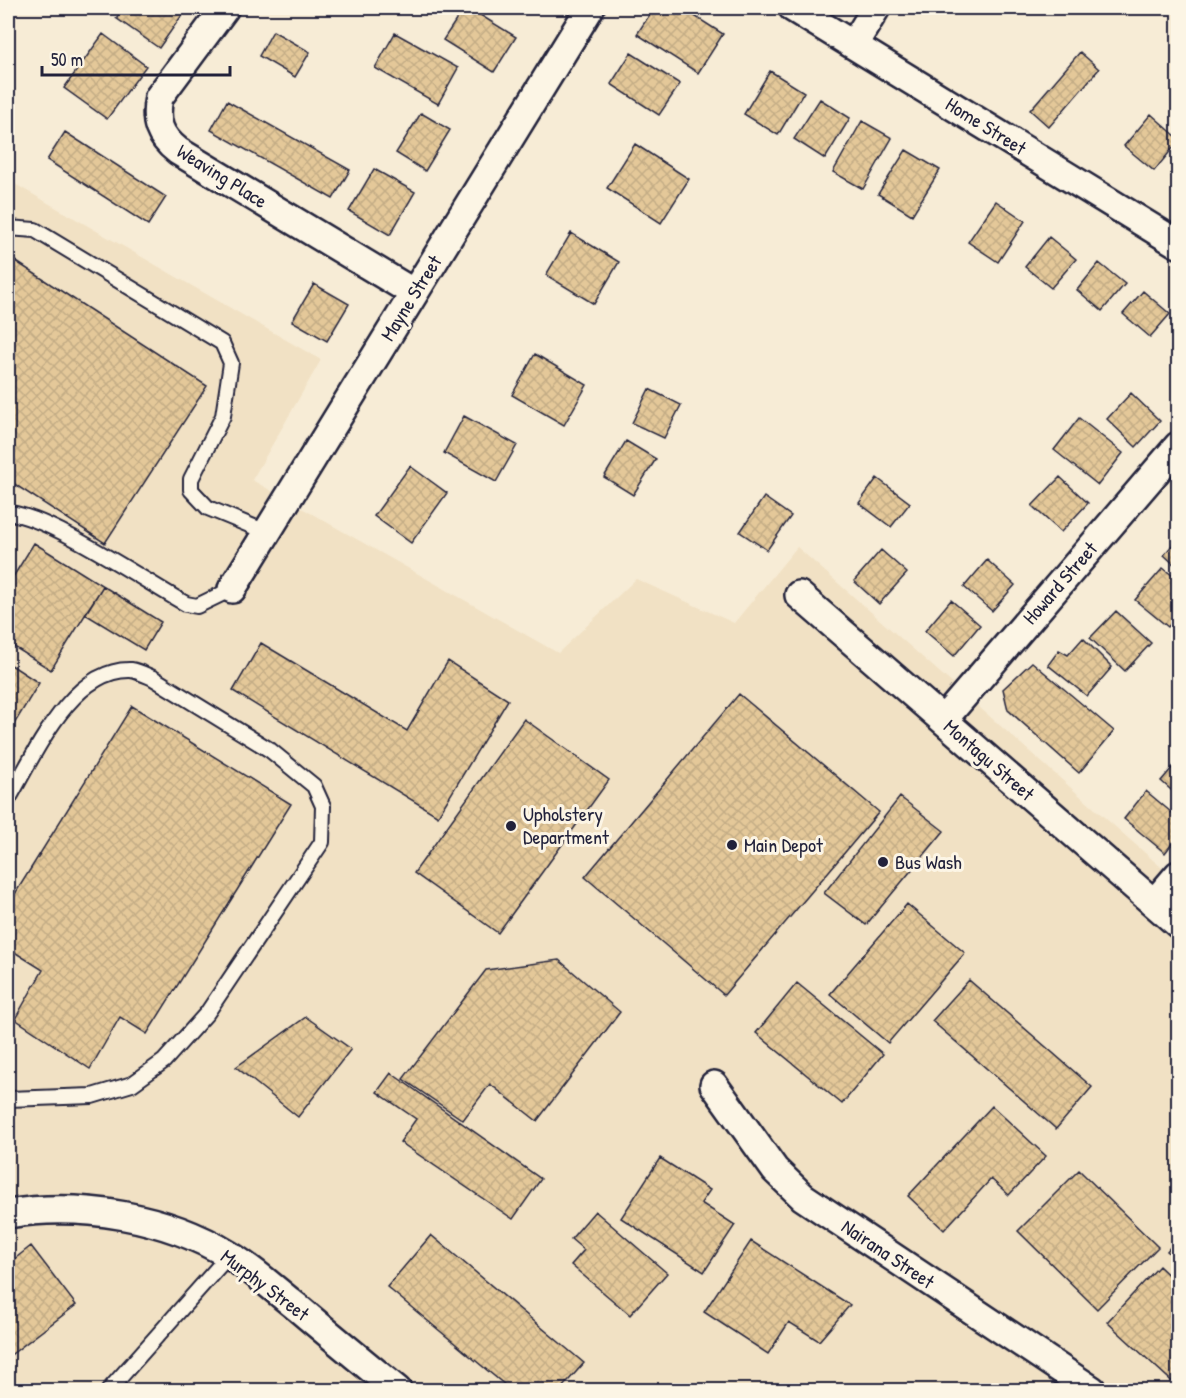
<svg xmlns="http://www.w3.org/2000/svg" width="1186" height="1398" font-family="'Patrick Hand',sans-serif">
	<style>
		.built { fill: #f1e1c4 }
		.building { fill: url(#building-cross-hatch); stroke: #22223b; stroke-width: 1.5 }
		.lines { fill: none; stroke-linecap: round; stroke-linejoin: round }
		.service-casing { stroke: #22223b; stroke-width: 18 }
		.minor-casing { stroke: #22223b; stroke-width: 32 }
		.service { stroke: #fcf5e5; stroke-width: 14 }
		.minor { stroke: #fcf5e5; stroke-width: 27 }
		.poi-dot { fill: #22223b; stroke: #fcf5e5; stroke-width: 2 }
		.labels { text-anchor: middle; stroke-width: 6; stroke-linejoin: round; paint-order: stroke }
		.street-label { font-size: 20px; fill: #22223b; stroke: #fcf5e5 }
		.poi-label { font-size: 20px; fill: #22223b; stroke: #fcf5e5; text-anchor: start }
	</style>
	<defs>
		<pattern id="building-cross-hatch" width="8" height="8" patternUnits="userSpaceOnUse" patternTransform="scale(1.5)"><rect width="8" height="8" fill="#e4c899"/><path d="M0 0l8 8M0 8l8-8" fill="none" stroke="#c3ac85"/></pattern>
	</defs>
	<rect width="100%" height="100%" fill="#f7ecd6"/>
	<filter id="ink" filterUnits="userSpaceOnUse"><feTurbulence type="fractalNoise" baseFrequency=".0167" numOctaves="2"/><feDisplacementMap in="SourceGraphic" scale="12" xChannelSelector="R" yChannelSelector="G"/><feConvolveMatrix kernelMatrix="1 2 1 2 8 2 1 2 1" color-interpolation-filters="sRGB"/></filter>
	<g filter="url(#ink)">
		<path class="built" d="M8,180L321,360L252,480L558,653L636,579L734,623L797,547L1178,882V1390H8Z"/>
		<path class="building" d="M124,8H187L159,48L116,18Z
			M464,8H469L516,37L494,72L443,40Z
			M654,8H682L723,34L698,73L637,34Z
			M273,31L310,52L295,77L259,56Z
			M395,33L458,68L438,104L375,68Z
			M103,34L146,66L107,119L64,88Z
			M1080,52L1099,69L1049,127L1030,110Z
			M631,53L680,84L659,115L611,84Z
			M770,71L804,92L778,135L744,114Z
			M820,99L850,118L825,159L794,139Z
			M227,101L350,170L333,199L211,130Z
			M421,113L450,130L425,171L396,153Z
			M1151,114L1178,138V142L1154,171L1124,146Z
			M862,121L892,138L863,189L833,172Z
			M65,132L166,197L148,225L47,160Z
			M635,144L689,179L661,223L607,188Z
			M906,150L940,170L912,215L878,194Z
			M374,169L415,192L390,235L349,211Z
			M996,201L1025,221L998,262L968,242Z
			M571,233L619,262L594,304L546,275Z
			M1049,237L1076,259L1051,288L1025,267Z
			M9,257L207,386L105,543L8,480Z
			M1099,263L1125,284L1102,311L1077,290Z
			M314,284L349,304L327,341L292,321Z
			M1143,291L1170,314L1150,337L1123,314Z
			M535,354L587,385L564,425L512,395Z
			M649,389L681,405L664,438L632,423Z
			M1131,393L1160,421L1136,447L1107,419Z
			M464,416L517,445L496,482L444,453Z
			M1079,418L1123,453L1098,485L1054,450Z
			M626,441L656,459L633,495L604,477Z
			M410,466L447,493L411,543L374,516Z
			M1060,477L1088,503L1061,532L1032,506Z
			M877,478L910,503L891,527L859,503Z
			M764,497L791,516L767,550L740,532Z
			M1178,538V568L1164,555Z
			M34,543L103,586L51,670L8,643V585Z
			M881,550L907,573L879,604L854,581Z
			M987,560L1015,585L992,611L964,587Z
			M1163,568L1178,580V614L1168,627L1135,600Z
			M103,586L161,622L144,650L85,614Z
			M951,600L980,625L954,656L925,631Z
			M1116,611L1151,643L1125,671L1090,638Z
			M1083,638L1112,667L1087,696L1048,665L1059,650L1068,655Z
			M261,643L407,731L448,661L508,700L438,816L233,691Z
			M1032,662L1114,731L1079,773L1008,710L1003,689Z
			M8,663L39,683L13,726L8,722Z
			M739,694L879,812L724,995L585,877Z
			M132,706L291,804L147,1034L120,1017L90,1069L15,1019L43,970L8,948V905Z
			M524,719L609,780L498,933L414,873Z
			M1178,761V796L1161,781Z
			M1146,791L1178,818V836L1165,853L1124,819Z
			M900,797L944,831L866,925L824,893Z
			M907,904L965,953L888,1043L830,994Z
			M559,960L620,1012L537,1121L490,1084L463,1120L403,1079L486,970Z
			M969,980L1092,1087L1056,1129L932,1021Z
			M797,983L883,1054L842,1104L756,1033Z
			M306,1017L351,1049L298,1117L236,1067Z
			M391,1073L541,1179L513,1219L400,1142L416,1119L377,1092Z
			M992,1106L1046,1156L1009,1195L991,1179L944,1230L908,1196Z
			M660,1158L710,1190L701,1203L735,1225L704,1272L621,1218Z
			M1079,1170L1158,1247L1097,1309L1018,1231Z
			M595,1211L667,1273L630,1315L571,1265L584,1250L571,1239Z
			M431,1235L584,1363L560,1390H511L387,1287Z
			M1178,1238V1261L1167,1251Z
			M751,1241L850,1305L819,1341L789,1322L768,1354L704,1312Z
			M31,1246L76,1305L8,1357V1264Z
			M1159,1266L1178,1284V1387L1107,1322Z"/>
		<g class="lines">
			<g class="service-casing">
				<path id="service" d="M8,228L35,230L222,343L231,363L223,416L191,479V490L208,508L266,532
					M8,513C48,515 146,582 186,604L197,606L232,589
					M8,800C34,756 71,668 131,670C138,671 146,675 153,678L270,750L314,786L323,806L322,842L207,1013L164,1061L132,1084L92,1096L8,1099
					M109,1390L229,1255"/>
			</g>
			<g class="minor-casing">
				<path id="minor" d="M225,8L159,97C154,122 159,136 178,151L414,293
					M793,8L1178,244
					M854,44L876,8
					M232,589L590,8
					M799,595L1178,924
					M943,720L1178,446
					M1154,903L1178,875
					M714,1085L775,1170L803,1197L1092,1390
					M8,1214C80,1202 166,1216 229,1255C254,1270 275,1290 298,1308C331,1336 364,1363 397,1390"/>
			</g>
			<use href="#service" class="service"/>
			<use href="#minor" class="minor"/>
		</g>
	</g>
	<g class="poi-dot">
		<circle cx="511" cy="826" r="6"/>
		<circle cx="732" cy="845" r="6"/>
		<circle cx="883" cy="862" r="6"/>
	</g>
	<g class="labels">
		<g class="street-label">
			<text transform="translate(986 126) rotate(32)" y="7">Home Street</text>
			<text transform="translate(222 176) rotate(32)" y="7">Weaving Place</text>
			<text transform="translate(411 298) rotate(-58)" y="7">Mayne Street</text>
			<text transform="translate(1060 583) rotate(-49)" y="7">Howard Street</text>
			<text transform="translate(989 760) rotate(41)" y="7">Montagu Street</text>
			<text transform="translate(888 1254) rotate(34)" y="7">Nairana Street</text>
			<text transform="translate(265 1285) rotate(37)" y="7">Murphy Street</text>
		</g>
		<g class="poi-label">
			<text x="523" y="821">Upholstery<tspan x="523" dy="23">Department</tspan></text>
			<text x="744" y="852">Main Depot</text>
			<text x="895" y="869">Bus Wash</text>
		</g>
	</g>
	<rect width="1186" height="1398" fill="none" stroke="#fcf5e5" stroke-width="30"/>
	<rect x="15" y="15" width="1156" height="1368" fill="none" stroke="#22223b" stroke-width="2" filter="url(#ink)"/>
	<path d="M42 66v9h188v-9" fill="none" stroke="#22223b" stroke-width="3"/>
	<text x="51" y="66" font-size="18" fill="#22223b" stroke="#fcf5e5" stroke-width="4.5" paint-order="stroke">50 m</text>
</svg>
